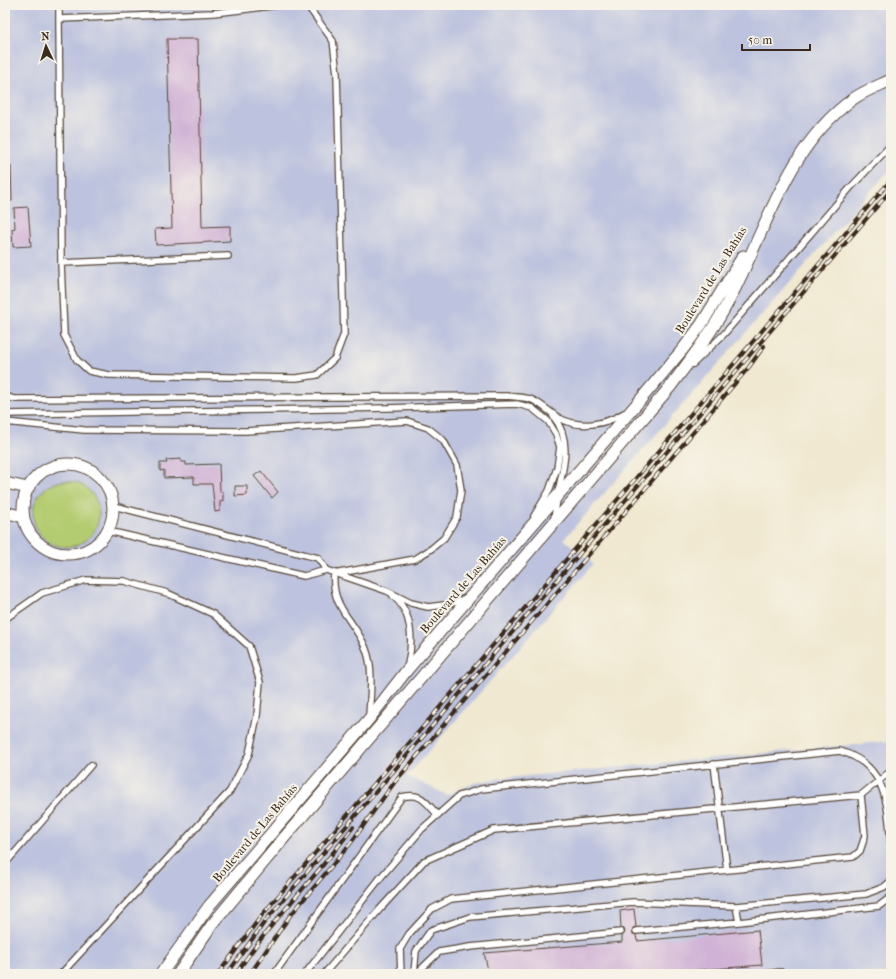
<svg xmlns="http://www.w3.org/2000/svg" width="896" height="979" font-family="'IM FELL French Canon',serif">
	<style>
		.industrial { fill: #bdc3de }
		.green { fill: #b4cc71; stroke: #787b48 }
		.building { fill: #d0b2d6 }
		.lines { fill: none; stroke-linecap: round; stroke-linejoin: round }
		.service-casing { stroke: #564639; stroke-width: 8 }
		.minor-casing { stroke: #564639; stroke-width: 13 }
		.service { stroke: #fff; stroke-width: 5.5 }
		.minor { stroke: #fff; stroke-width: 11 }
		.rail-casing { stroke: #3b2a1e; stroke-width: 4 }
		.rail { stroke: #f7f3e8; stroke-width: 2.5; stroke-dasharray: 8; stroke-linecap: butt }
		.labels { text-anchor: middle; stroke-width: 4; stroke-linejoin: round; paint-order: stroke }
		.street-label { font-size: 12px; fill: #3b2a1e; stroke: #f7f3e8 }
	</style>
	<rect width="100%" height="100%" fill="#f7f3e8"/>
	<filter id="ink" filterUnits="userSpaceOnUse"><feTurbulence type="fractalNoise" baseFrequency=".025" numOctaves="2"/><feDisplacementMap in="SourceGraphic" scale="8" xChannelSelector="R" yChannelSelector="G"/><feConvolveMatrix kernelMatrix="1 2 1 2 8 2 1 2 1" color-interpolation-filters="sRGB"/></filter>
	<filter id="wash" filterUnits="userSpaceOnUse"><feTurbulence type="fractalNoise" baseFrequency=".012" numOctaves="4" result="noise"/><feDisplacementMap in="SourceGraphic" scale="16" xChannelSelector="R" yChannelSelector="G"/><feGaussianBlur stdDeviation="0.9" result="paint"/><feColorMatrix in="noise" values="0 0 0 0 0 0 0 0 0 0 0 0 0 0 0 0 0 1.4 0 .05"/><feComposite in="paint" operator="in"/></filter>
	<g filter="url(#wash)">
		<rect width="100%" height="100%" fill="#f0e8d0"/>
		<path class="industrial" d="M5,5H891V168L564,539L593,564L407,776L447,795L474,783L496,779L891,741V974H5Z"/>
		<path class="green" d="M33 514a33 33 0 1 1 66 0a33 33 0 1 1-66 0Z"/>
		<g id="blocks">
			<path class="building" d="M167,39H198L202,227L230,226V241L156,245L155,229L172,228Z
				M5,166H11L12,201H5Z
				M28,207L31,246L13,247L12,229L15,228L14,208Z
				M181,459V462H186V465L219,464L220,492H223V501L220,502V511L215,512L212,484H194V477L164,478V470L160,471V463H167L166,460Z
				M261,471L278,492L272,498L254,476Z
				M235,486H247V495L235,496Z
				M634,909L636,927L633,928L632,931L633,934L636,935L637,941L758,930L762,965L652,974H489L484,953L622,942V936L625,932L624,929L621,928L620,911Z"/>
		</g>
	</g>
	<g filter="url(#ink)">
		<use href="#blocks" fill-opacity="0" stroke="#564639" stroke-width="1"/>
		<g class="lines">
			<g class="service-casing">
				<path id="service" d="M59,5V19L213,13L240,10
					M235,5L240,10L278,5
					M59,19L61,263
					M228,256L61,263L64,335L77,360L89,371L109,375L296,378L317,375L335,358L344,334L337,74L333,41L307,5
					M693,364L724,334L851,187L891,145
					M5,396L14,399L506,396C514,397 522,397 530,399C541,403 549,412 559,418C579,429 605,425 624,413
					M5,414L388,408L517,404L532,408L548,421L556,434L560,447L557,468L549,491L534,516
					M553,416C572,439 564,466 558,492
					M5,422L84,430L246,431L407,421L428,428L443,440L457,465L461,490L457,517L444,538L431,549L415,559L334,574C331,609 355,620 366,649C374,670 370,695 369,717
					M114,506L318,558L326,570
					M554,519L557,500
					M108,531L304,576L326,570L387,591L411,603L428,607L444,605L459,601L465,598
					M393,596C413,612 413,642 408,664
					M5,619L42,593L86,580L124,581L167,593L213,614L249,646L260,682L257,716L249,754L230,791L61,974
					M714,764L727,870
					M5,864L91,765
					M736,906L739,922
					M636,931L739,922L879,906L891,897
					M274,974L402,797C422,792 425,802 438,815
					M305,974L381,877L422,829L459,796L481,789L840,751C887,765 888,805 891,846
					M324,974L380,909L424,861L494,830L861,795L891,771
					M401,974L400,949L409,934L432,909L451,899L853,857L860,851L865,836L861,795
					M414,974L416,951L431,930L470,917L633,902L736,906L866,894L884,887L891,881
					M416,974L439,952L470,947L621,932
					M766,974L781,972L784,974"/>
			</g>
			<g class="minor-casing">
				<path id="minor" d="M23 509a45 45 0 1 1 90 0a45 45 0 1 1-90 0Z
					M5,483L28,488
					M5,512L23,517
					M161,974L209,906L369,719L407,670L641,399L683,349L701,325L743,256
					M178,974L211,926L283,839L670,387C690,360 711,334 727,304C765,234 785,148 853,99C864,91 878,86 891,80"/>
			</g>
			<use href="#service" class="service"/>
			<use href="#minor" class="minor"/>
			<g class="rail-casing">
				<path id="rail" d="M218,974L262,915L891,180
					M227,974L266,920L891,190
					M236,974C270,921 316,878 353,827
					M250,974L289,917L350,844L394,783L749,367L764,346"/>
			</g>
			<use href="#rail" class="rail"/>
		</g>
	</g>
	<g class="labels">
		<g class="street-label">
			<text transform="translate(711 280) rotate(-58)" y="4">Boulevard de Las Bahías</text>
			<text transform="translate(463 585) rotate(-49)" y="4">Boulevard de Las Bahías</text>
			<text transform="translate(255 833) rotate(-50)" y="4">Boulevard de Las Bahías</text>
		</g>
	</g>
	<rect width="896" height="979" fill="none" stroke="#f7f3e8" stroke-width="20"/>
	<g transform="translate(46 46) rotate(356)" stroke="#f7f3e8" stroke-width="3" paint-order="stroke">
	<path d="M0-3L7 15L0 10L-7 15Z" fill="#3b2a1e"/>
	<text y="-6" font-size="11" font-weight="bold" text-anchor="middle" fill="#3b2a1e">N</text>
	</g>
	<path d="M742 44v6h68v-6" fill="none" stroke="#3b2a1e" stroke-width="2"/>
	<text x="748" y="44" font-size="12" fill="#3b2a1e" stroke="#f7f3e8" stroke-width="3" paint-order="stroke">50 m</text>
</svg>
